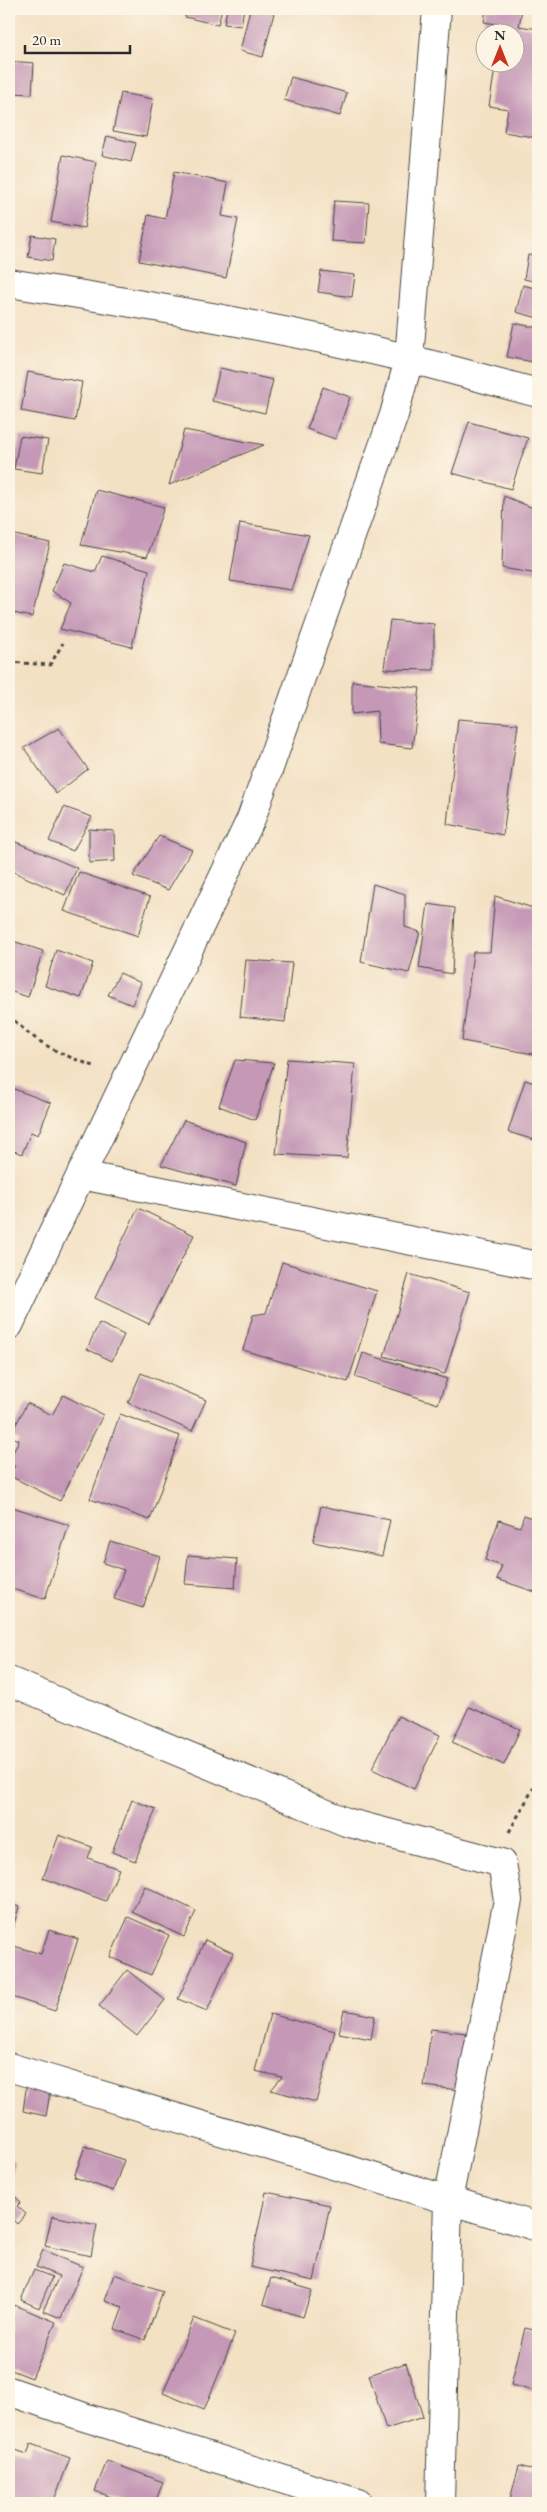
<svg xmlns="http://www.w3.org/2000/svg" width="547" height="2512" font-family="'EB Garamond',serif">
	<style>
		.building { fill: #c498b6 }
		.lines { fill: none; stroke-linecap: round; stroke-linejoin: round }
		.minor-casing { stroke: #494642; stroke-width: 30 }
		.path { stroke: #494642; stroke-width: 3; stroke-dasharray: 4 4; stroke-linecap: butt }
		.minor { stroke: #fff; stroke-width: 28 }
	</style>
	<rect width="100%" height="100%" fill="#fcf5e5"/>
	<filter id="ink" filterUnits="userSpaceOnUse"><feTurbulence type="fractalNoise" baseFrequency=".02" numOctaves="2"/><feDisplacementMap in="SourceGraphic" scale="10" xChannelSelector="R" yChannelSelector="G"/><feConvolveMatrix kernelMatrix="1 2 1 2 8 2 1 2 1" color-interpolation-filters="sRGB"/></filter>
	<filter id="wash" filterUnits="userSpaceOnUse"><feTurbulence type="fractalNoise" baseFrequency=".0096" numOctaves="4" result="noise"/><feDisplacementMap in="SourceGraphic" scale="20" xChannelSelector="R" yChannelSelector="G"/><feGaussianBlur stdDeviation="1.12" result="paint"/><feColorMatrix in="noise" values="0 0 0 0 0 0 0 0 0 0 0 0 0 0 0 0 0 1.4 0 .05"/><feComposite in="paint" operator="in"/></filter>
	<g filter="url(#wash)">
		<rect width="100%" height="100%" fill="#f3e1c4"/>
		<g id="blocks">
			<path class="building" d="M187,9H222L218,25L185,17Z
				M227,9H244L241,26L224,24Z
				M250,9H275L263,57L240,51Z
				M486,9H522L519,26L538,29V138L504,132L508,109L489,106L496,62H514V32H501L502,25L484,22Z
				M9,61L34,63L32,94L9,93Z
				M291,77L347,93L340,116L284,100Z
				M121,93L153,99L146,137L113,131Z
				M107,136L136,143L131,162L102,155Z
				M63,155L96,162L84,228L51,222Z
				M174,172L228,183L222,216L238,219L226,278L139,261L148,215L165,219Z
				M334,201L369,203L366,243L331,241Z
				M32,235L55,239L52,261L28,257Z
				M528,255L538,256V282L524,279Z
				M321,271L355,275L352,297L318,292Z
				M523,285L538,289V318L516,312Z
				M514,323L538,328V363L507,357Z
				M220,368L273,380L265,413L212,401Z
				M28,372L82,382L75,421L21,411Z
				M323,387L350,397L335,439L307,429Z
				M469,422L528,438L511,489L452,473Z
				M184,430L264,445L169,485Z
				M20,436L48,440L42,473L14,469Z
				M96,490L164,507L147,557L81,545Z
				M504,496L538,510V574L502,568Z
				M240,523L309,535L291,590L230,581Z
				M11,534L50,543L32,617L9,612V545Z
				M102,556L149,570L132,647L60,629L71,603L52,591L64,563L95,572Z
				M390,620L434,624V670L384,669Z
				M352,681L420,688L412,748L378,744L377,711L352,714Z
				M458,719L518,724L503,835L447,824Z
				M59,728L88,769L56,794L24,748Z
				M64,807L92,817L73,851L49,841Z
				M89,829L114,831L115,861L89,863Z
				M159,836L192,850L168,890L133,876Z
				M9,839L77,868L65,895L9,870Z
				M79,872L150,897L138,936L64,911Z
				M373,884L405,894V927L420,932L409,973L361,962Z
				M538,888V1031L533,1054L462,1041L473,952H490L495,896L533,908Z
				M428,904L455,908L452,974L419,968Z
				M10,940L43,951L28,997L9,991Z
				M56,950L93,963L81,998L45,986Z
				M246,960L292,963L285,1022L240,1017Z
				M120,973L141,983L132,1005L108,995Z
				M287,1059L355,1064L347,1158L276,1154Z
				M235,1060L274,1063L255,1120L219,1106Z
				M525,1080L538,1084V1141L508,1132Z
				M9,1087L51,1103L38,1135L31,1132L22,1154L9,1149Z
				M184,1120L246,1142L236,1186L161,1165Z
				M138,1208L194,1235L149,1324L95,1298Z
				M282,1262L377,1291L348,1382L243,1350L253,1315L266,1313Z
				M409,1274L470,1292L445,1374L384,1356Z
				M99,1323L124,1335L112,1361L87,1349Z
				M363,1353L447,1379L438,1404L355,1377Z
				M141,1373L206,1400L192,1431L128,1403Z
				M63,1395L103,1415L60,1501L10,1476L15,1466L9,1461L19,1440L10,1436L27,1403L52,1415Z
				M120,1414L180,1436L150,1520L90,1499Z
				M9,1506L69,1525L45,1599L9,1588Z
				M321,1506L390,1520L382,1556L313,1542Z
				M524,1515L538,1520V1593L497,1579L502,1566L485,1560L499,1520L520,1527Z
				M110,1541L160,1556L143,1608L114,1599L124,1570L103,1563Z
				M188,1555L237,1559L235,1588L185,1584Z
				M469,1707L520,1729L504,1765L452,1742Z
				M398,1716L440,1735L414,1789L372,1769Z
				M132,1800L156,1809L135,1861L112,1852Z
				M59,1835L92,1847L88,1858L119,1869L106,1901L43,1878Z
				M145,1886L196,1911L184,1937L132,1912Z
				M9,1904L19,1907L9,1941Z
				M128,1917L169,1935L151,1975L110,1957Z
				M49,1930L78,1939L55,2011L9,1996V1961L14,1946L41,1954Z
				M205,1940L233,1953L207,2011L178,1999Z
				M127,1970L165,2000L137,2036L99,2006Z
				M344,2010L375,2016L371,2039L339,2033Z
				M270,2014L335,2031L316,2102L271,2090L282,2077L255,2071Z
				M431,2029L466,2033L459,2090L424,2086Z
				M27,2083L51,2087L46,2116L23,2111Z
				M85,2146L124,2160L113,2191L74,2177Z
				M9,2160L14,2161L10,2187H9Z
				M9,2191L21,2202L17,2206L26,2214L17,2224L9,2216Z
				M266,2192L330,2205L314,2281L250,2267Z
				M52,2216L97,2225L91,2256L45,2246Z
				M43,2250L83,2267L61,2318L43,2311L59,2276L36,2267Z
				M34,2270L52,2277L39,2308L21,2300Z
				M114,2274L163,2291L145,2340L115,2329L123,2307L105,2301Z
				M271,2278L312,2290L303,2317L263,2304Z
				M14,2305L56,2322L32,2378L9,2369V2318Z
				M194,2318L235,2334L204,2410L163,2393Z
				M525,2328L538,2331V2392L511,2385Z
				M406,2363L423,2417L386,2429L369,2375Z
				M31,2444L70,2458L53,2503H9V2452L10,2448L27,2454Z
				M107,2461L163,2482L155,2503H127L95,2491Z
				M519,2466L538,2471V2503H509Z"/>
		</g>
	</g>
	<g filter="url(#ink)">
		<use href="#blocks" fill-opacity="0" stroke="#494642" stroke-width="1"/>
		<g class="lines">
			<g class="minor-casing">
				<path id="minor" d="M9,283C142,304 279,327 410,359C453,370 496,382 538,393
					M81,1175L538,1266
					M9,1325L251,819L394,415L409,359L437,9
					M9,1681L346,1822L502,1863L508,1900L448,2200L440,2503
					M9,2067L538,2227
					M9,2391L84,2417L358,2503"/>
			</g>
			<path class="path" d="M9,662L50,665L63,643
				M9,1015C35,1043 61,1055 97,1067
				M509,1832L534,1787L538,1766"/>
			<use href="#minor" class="minor"/>
		</g>
	</g>
	<rect width="547" height="2512" fill="none" stroke="#fcf5e5" stroke-width="30"/>
	<g transform="translate(500 48)"><circle r="24" fill="#fcf5e5" stroke="#a8a49b"/>
	<path d="M0-4L9 19L0 12L-9 19Z" fill="#c8321e"/>
	<text y="-8" font-size="14" font-weight="bold" text-anchor="middle" fill="#2b2b2b">N</text>
	</g>
	<path d="M25 45v8h105v-8" fill="none" stroke="#2b2b2b" stroke-width="2.5"/>
	<text x="32" y="45" font-size="15" fill="#2b2b2b" stroke="#fcf5e5" stroke-width="4" paint-order="stroke">20 m</text>
</svg>
